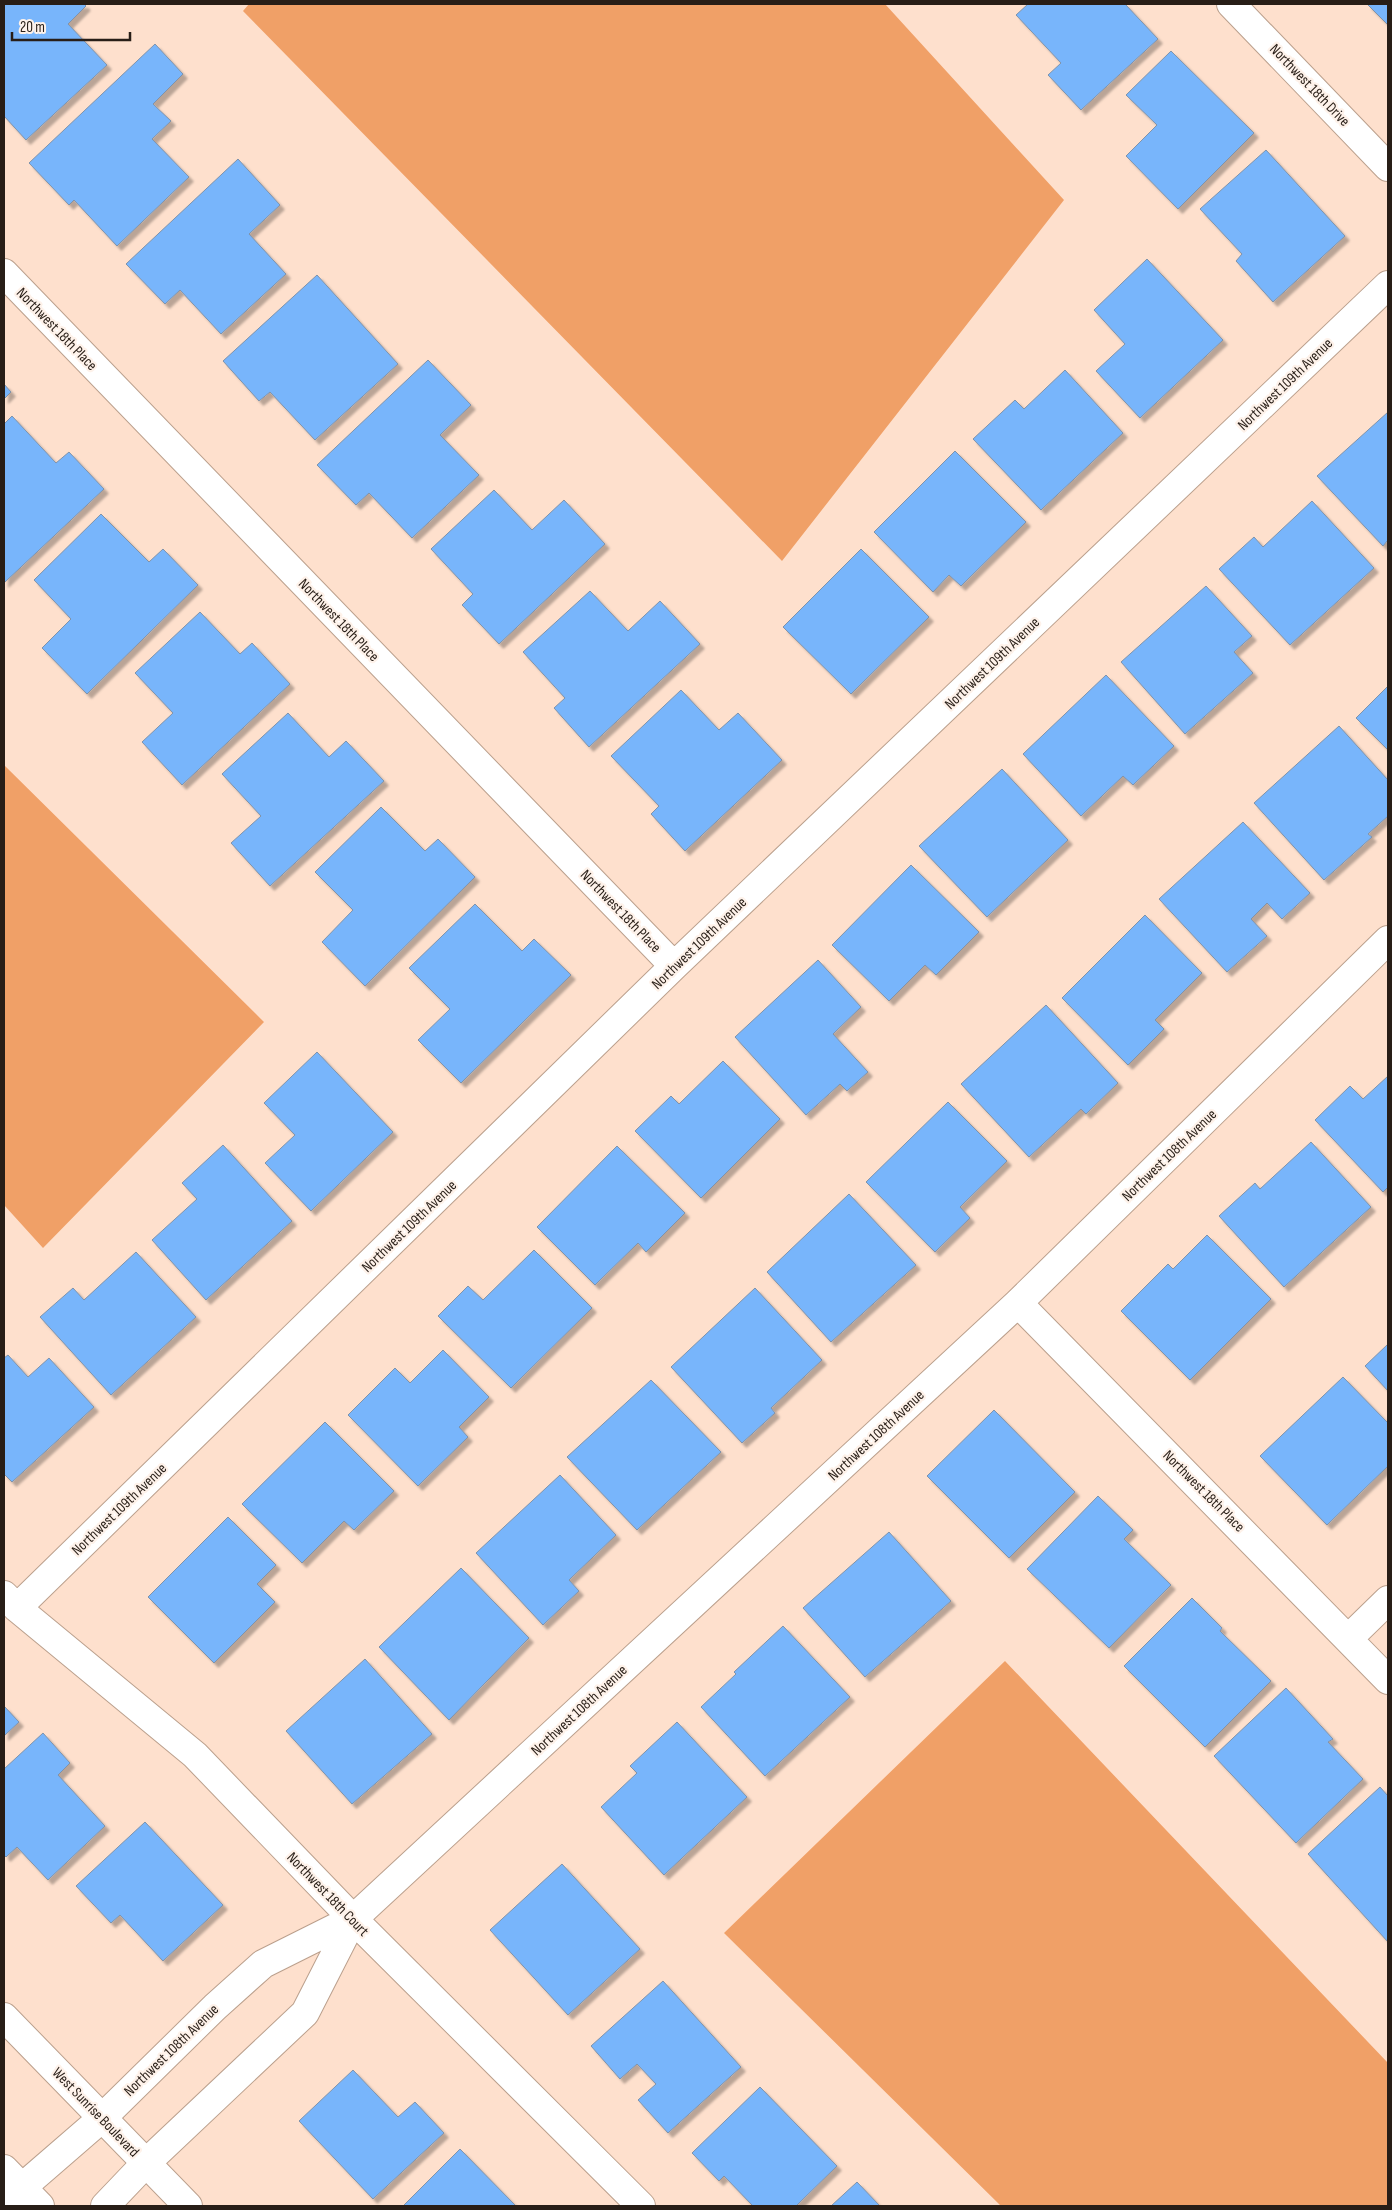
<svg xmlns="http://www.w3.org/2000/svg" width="1392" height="2210" font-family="'Sofia Sans Condensed',sans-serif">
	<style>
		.water { fill: #f0a067 }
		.building { fill: #78b5fb; stroke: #7f93ab; filter: url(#shadow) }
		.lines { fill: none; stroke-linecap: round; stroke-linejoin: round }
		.minor-casing { stroke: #bba08d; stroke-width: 30 }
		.trunk-casing { stroke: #bba08d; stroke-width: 30 }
		.minor { stroke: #fff; stroke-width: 28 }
		.trunk { stroke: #fff; stroke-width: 28 }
		.labels { text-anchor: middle; stroke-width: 4.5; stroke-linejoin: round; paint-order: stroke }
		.street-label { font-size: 15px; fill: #281e17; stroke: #fef2ea }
	</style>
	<defs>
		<filter id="shadow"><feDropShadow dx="4.5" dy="4.5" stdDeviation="1" flood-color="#0004"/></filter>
	</defs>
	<rect width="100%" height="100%" fill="#fee0cd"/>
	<path class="water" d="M249,4H885L1064,200L782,561L243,11Z
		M4,765L264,1022L43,1248L4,1205Z
		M1005,1661L1388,2063V2206H1001L724,1933Z"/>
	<path class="building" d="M4,4H84L86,6L68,24L107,65L26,140L4,116Z
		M1028,4H1125L1158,39L1081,110L1048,75L1061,63L1016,15Z
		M1367,4H1388V25Z
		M155,44L183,74L153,104L171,121L152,139L189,177L117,246L74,200L69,205L29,163Z
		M1171,51L1254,133L1178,209L1126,156L1157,125L1126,95Z
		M1266,150L1345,236L1273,302L1236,261L1242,254L1200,209Z
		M238,159L280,205L249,234L286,274L221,334L180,290L165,304L126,264Z
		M1147,259L1223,340L1140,418L1096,371L1125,344L1094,310Z
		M317,275L398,364L315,440L270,392L259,401L223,361Z
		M428,360L471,405L440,435L479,475L412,538L369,493L356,505L317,465Z
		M1065,370L1123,433L1041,510L973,439L1015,400L1024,409Z
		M4,384L11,392L4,399Z
		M1388,412V540L1383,546L1317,476Z
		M12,416L56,463L69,452L104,489L4,583V424Z
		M955,451L1026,522L961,586L949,575L933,592L874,532Z
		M494,490L532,530L564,500L605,544L499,644L462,605L473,594L431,549Z
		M1312,501L1374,568L1290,645L1219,569L1254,537L1263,547Z
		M101,514L149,562L163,549L198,585L87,694L42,648L71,619L34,580Z
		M861,549L929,617L851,694L783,627Z
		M1206,586L1252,636L1234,652L1253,673L1185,734L1121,662Z
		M590,591L628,631L660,601L700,644L589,747L554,708L565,698L523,652Z
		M200,612L240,654L252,643L290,684L182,785L142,742L173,713L135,673Z
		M1106,675L1174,746L1133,785L1123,776L1081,816L1023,754Z
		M1388,686V750L1356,718Z
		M681,690L719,730L738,713L782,760L685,851L651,814L659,806L611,756Z
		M288,713L329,757L346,741L384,781L270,886L231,843L261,816L222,774Z
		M1339,726L1388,780V816L1368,834L1372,837L1324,880L1254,803Z
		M1002,769L1068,840L987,917L919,846Z
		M381,807L425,851L438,839L475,877L365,986L322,942L353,910L315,872Z
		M1243,822L1310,893L1282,919L1267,903L1251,919L1267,936L1227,972L1159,899Z
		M911,865L979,932L936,975L925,965L889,1001L832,945Z
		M475,904L522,951L534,939L571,975L461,1083L418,1040L450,1009L409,968Z
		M1145,915L1202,973L1155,1020L1164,1029L1128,1065L1062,998Z
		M818,960L861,1007L833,1034L868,1072L847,1091L840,1084L806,1115L735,1037Z
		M1046,1005L1118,1083L1086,1114L1081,1109L1029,1157L961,1084Z
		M317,1052L393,1132L311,1211L265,1163L295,1135L264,1103Z
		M723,1061L780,1119L701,1198L635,1131L671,1096L679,1104Z
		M1388,1076V1187L1383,1192L1315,1120L1350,1086L1363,1099Z
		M948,1102L1007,1161L960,1207L970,1218L935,1252L866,1182Z
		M1311,1142L1371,1207L1284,1287L1219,1216L1255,1183L1260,1189Z
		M223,1145L292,1221L206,1300L152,1240L197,1199L182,1183Z
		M617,1146L685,1213L646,1252L638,1243L595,1285L537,1227Z
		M849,1194L916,1265L831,1342L767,1272Z
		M1207,1235L1271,1299L1190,1380L1121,1311L1168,1264L1173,1269Z
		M534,1250L592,1308L511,1388L438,1316L468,1286L483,1300Z
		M136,1252L196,1317L111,1395L40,1317L73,1288L84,1300Z
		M755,1288L822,1360L771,1408L775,1413L742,1443L671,1367Z
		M1388,1344V1391L1365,1366Z
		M443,1350L489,1397L459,1427L468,1437L418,1486L348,1415L395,1368L410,1383Z
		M8,1355L28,1377L49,1358L94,1407L12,1482L4,1474V1358Z
		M1343,1377L1388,1423V1466L1327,1525L1260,1456Z
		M651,1380L721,1452L637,1530L567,1457Z
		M994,1410L1075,1492L1009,1558L927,1476Z
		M325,1422L394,1491L354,1530L344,1521L302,1563L242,1504Z
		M560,1475L616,1535L569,1580L579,1591L543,1625L476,1553Z
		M1098,1496L1133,1530L1124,1539L1171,1585L1109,1648L1027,1569Z
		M228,1517L276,1565L257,1584L275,1602L214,1663L148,1597Z
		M889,1532L951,1601L865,1677L803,1608Z
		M461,1568L529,1638L449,1720L379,1647Z
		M1192,1598L1222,1628L1220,1631L1271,1681L1205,1747L1124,1666Z
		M783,1626L850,1697L765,1776L701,1707L736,1674L734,1672Z
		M365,1659L432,1734L352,1804L286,1731Z
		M1286,1688L1333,1739L1328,1742L1363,1779L1296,1843L1214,1756Z
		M4,1706L19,1722L4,1736Z
		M677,1722L747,1797L664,1875L601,1807L637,1773L630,1766Z
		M43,1733L70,1763L58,1775L105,1826L48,1880L17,1847L6,1857L4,1855V1769Z
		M1380,1787L1388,1796V1942L1308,1854Z
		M145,1822L223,1905L163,1961L120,1915L111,1923L76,1886Z
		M562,1864L640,1949L568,2015L490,1930Z
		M663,1981L741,2067L668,2133L638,2100L656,2084L637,2064L620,2079L591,2046Z
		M353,2070L398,2117L415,2102L444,2133L373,2199L299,2121Z
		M760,2087L837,2166L796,2206H753L724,2176L719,2181L692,2153Z
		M460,2149L516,2206H403Z
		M857,2182L880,2206H831Z"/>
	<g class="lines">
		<g class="minor-casing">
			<path id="minor" d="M1231,4L1388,167
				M4,273L674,966
				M1018,1303L1388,1680
				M4,1595L17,1608L195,1755L353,1919L641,2206
				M17,1608L674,966L1388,285
				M1349,1638L1388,1600
				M4,2203L101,2119L215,2007L263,1964L353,1919L1018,1303L1388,940
				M105,2206L146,2163L305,2013L353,1919"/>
		</g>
		<g class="trunk-casing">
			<path id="trunk" d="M4,2017L188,2206
				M4,2169L40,2206"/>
		</g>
		<use href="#minor" class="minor"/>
		<use href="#trunk" class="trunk"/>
	</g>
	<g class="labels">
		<g class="street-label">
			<text transform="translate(1310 85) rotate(46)" y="5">Northwest 18th Drive</text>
			<text transform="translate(57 329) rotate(46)" y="5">Northwest 18th Place</text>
			<text transform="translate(1285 384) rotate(-44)" y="5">Northwest 109th Avenue</text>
			<text transform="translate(339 620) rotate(46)" y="5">Northwest 18th Place</text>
			<text transform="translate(992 663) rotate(-44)" y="5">Northwest 109th Avenue</text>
			<text transform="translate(621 911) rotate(46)" y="5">Northwest 18th Place</text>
			<text transform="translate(699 943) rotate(-44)" y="5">Northwest 109th Avenue</text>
			<text transform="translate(1169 1155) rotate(-44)" y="5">Northwest 108th Avenue</text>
			<text transform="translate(409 1226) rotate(-44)" y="5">Northwest 109th Avenue</text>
			<text transform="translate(876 1435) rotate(-43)" y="5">Northwest 108th Avenue</text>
			<text transform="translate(1204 1491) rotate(45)" y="5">Northwest 18th Place</text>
			<text transform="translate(119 1509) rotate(-44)" y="5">Northwest 109th Avenue</text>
			<text transform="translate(579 1710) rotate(-43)" y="5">Northwest 108th Avenue</text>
			<text transform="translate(328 1894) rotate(46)" y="5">Northwest 18th Court</text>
			<text transform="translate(171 2050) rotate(-44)" y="5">Northwest 108th Avenue</text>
			<text transform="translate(96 2112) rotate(46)" y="5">West Sunrise Boulevard</text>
		</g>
	</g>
	<rect width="1392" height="2210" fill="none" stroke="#281e17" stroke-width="10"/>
	<path d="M12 32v8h118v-8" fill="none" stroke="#281e17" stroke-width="2.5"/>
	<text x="20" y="32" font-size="15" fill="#281e17" stroke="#fef2ea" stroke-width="4" paint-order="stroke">20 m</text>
</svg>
